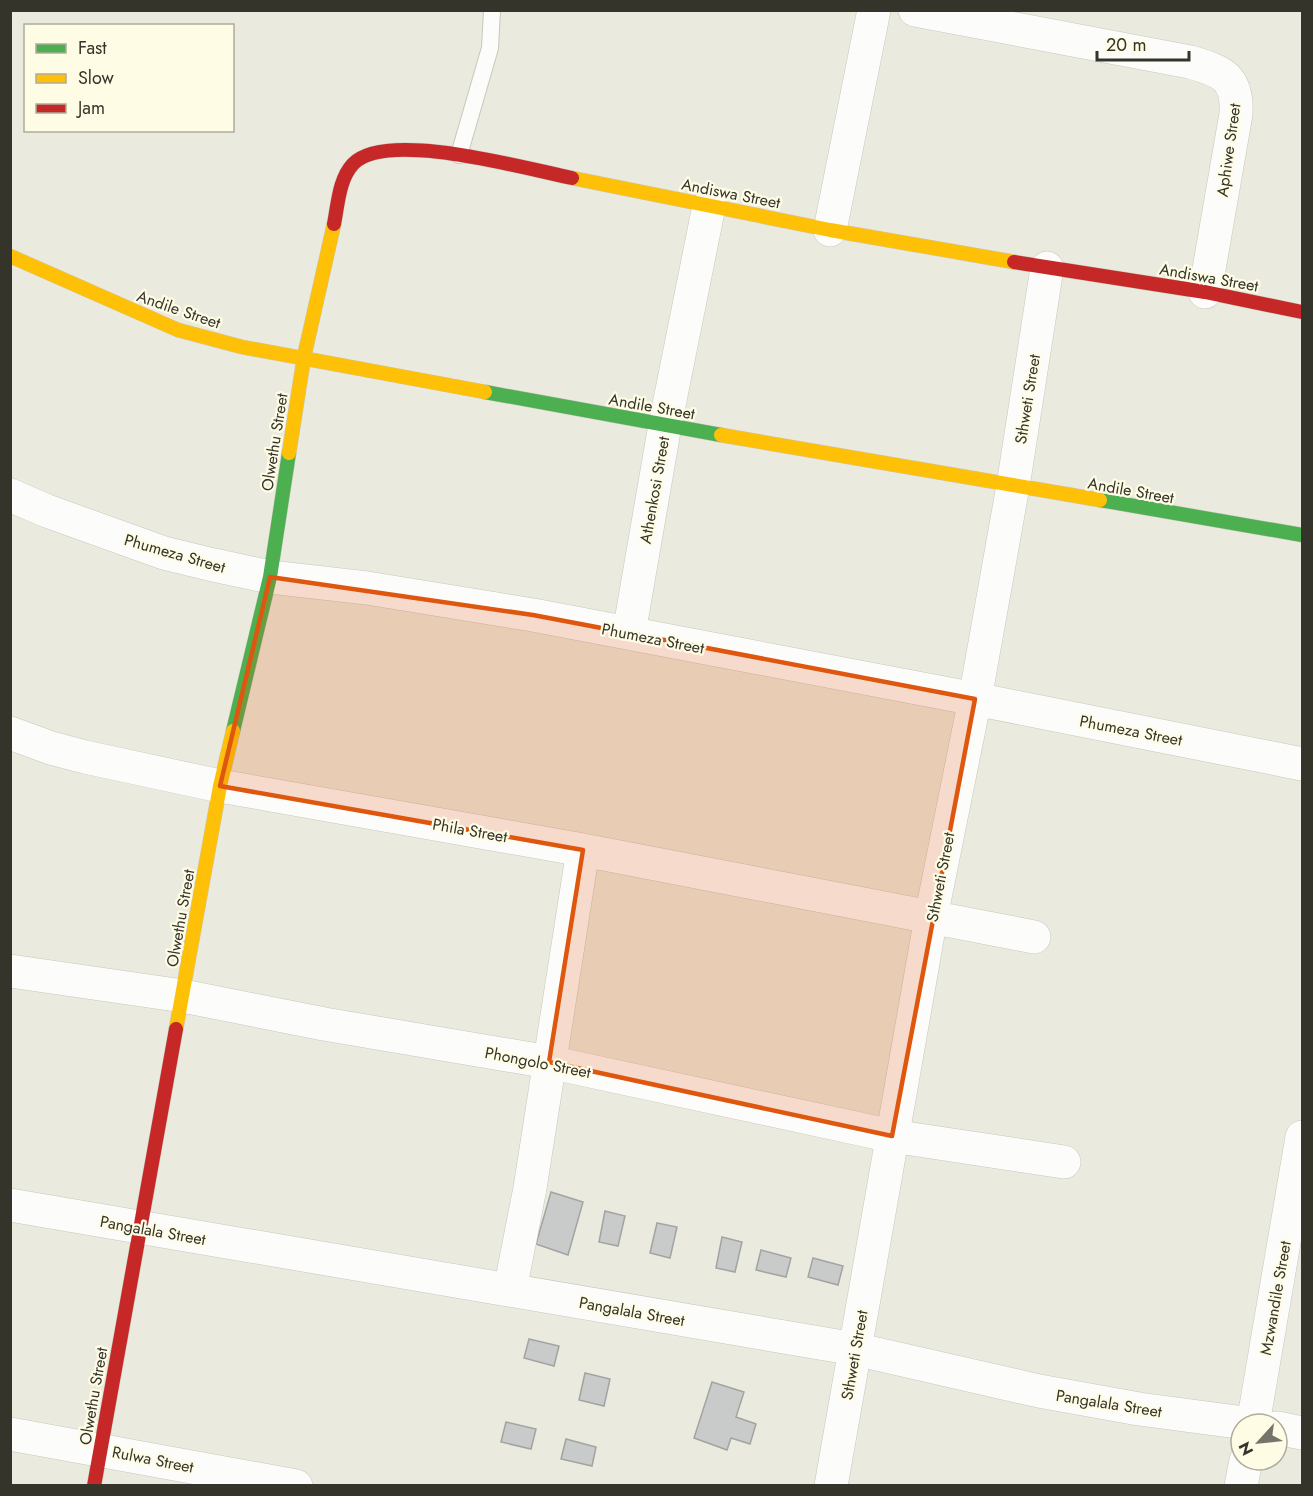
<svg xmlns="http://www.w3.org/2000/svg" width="1313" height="1496" font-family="Jost,sans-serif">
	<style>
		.building { fill: #c8cbc9; stroke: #a2a4a2; stroke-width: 1.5 }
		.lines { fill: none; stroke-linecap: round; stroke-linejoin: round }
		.lane-casing { stroke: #c8c7bd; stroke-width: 18 }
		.street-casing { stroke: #c8c7bd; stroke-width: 34 }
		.fast-casing { stroke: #c8c7bd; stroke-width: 15 }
		.slow-casing { stroke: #c8c7bd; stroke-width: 15 }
		.jam-casing { stroke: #c8c7bd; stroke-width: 15 }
		.lane { stroke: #fcfcfa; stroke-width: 16 }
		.street { stroke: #fcfcfa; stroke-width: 33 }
		.fast { stroke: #4caf50; stroke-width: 14 }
		.slow { stroke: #ffc107; stroke-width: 14 }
		.jam { stroke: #c62828; stroke-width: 14 }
		.marked { fill: #df570e; fill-opacity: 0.2; stroke: #df570e; stroke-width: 4.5; stroke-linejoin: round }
		.labels { text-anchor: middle; stroke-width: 4.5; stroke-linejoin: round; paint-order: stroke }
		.street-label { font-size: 16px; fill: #35342b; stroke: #fffce5 }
	</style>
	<rect width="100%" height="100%" fill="#ebeade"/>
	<path class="building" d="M551,1192L583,1202L568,1255L536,1244Z
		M605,1211L625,1216L618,1246L599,1242Z
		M657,1223L677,1227L670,1258L650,1253Z
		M722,1237L742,1242L735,1272L716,1268Z
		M761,1250L791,1258L786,1277L756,1270Z
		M813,1258L843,1266L838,1285L808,1277Z
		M529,1339L559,1346L554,1366L524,1358Z
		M585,1373L610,1379L604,1406L579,1400Z
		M712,1382L744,1392L736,1417L756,1424L750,1444L731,1438L727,1450L694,1438Z
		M506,1422L536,1429L531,1449L501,1442Z
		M566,1439L596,1447L592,1466L561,1459Z"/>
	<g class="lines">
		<g class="lane-casing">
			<path id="lane" d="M459,155L490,48L492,10"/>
		</g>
		<g class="street-casing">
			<path id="street" d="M915,10L1190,62C1222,71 1238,77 1236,114L1205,292
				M830,230L874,10
				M10,495L47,511L164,553L209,564L270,577L367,588L533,615L975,699L1302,764
				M629,633L665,425L709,206
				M10,733L51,748L85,757L220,786L583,850L1034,937
				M10,971L183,996L324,1024L549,1062L892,1136L1064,1162
				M10,1205L855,1349L1039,1391L1139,1409L1252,1424
				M510,1290L530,1188L583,850
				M1253,1424L1302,1137
				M1277,1428L1302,1433
				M10,1434L296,1486
				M831,1486L931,917L975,699L1013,486L1047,268
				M1241,1486L1246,1460"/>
		</g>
		<g class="fast-casing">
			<path id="fast" d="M485,392L721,435
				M1100,500L1302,535
				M233,731L270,577L289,453"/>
		</g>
		<g class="slow-casing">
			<path id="slow" d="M572,178L830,230L1014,262
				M10,256L178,330L242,347L485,392
				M721,435L1100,500
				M289,453L304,357L334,224
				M176,1029L220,786L233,731"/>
		</g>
		<g class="jam-casing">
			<path id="jam" d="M334,224C338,204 339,179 353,164C386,129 527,169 572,178
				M1014,262L1205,292L1302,312
				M94,1486L176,1029"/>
		</g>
		<use href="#lane" class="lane"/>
		<use href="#street" class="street"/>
		<use href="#fast" class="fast"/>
		<use href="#slow" class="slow"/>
		<use href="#jam" class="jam"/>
	</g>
	<path class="marked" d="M270,577L533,615L975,699L892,1136L549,1062L583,850L220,786Z"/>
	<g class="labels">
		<g class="street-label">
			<text transform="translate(1228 150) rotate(-82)" y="6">Aphiwe Street</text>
			<text transform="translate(731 193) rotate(11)" y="6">Andiswa Street</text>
			<text transform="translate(1209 277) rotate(10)" y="6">Andiswa Street</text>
			<text transform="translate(179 309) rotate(19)" y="6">Andile Street</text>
			<text transform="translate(1027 399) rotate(-81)" y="6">Sthweti Street</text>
			<text transform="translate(652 406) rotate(10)" y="6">Andile Street</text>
			<text transform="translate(274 442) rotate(-81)" y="6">Olwethu Street</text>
			<text transform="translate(654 490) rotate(-80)" y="6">Athenkosi Street</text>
			<text transform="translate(1131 490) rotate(10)" y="6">Andile Street</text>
			<text transform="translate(175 553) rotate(16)" y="6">Phumeza Street</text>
			<text transform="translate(653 638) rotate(11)" y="6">Phumeza Street</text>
			<text transform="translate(1131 730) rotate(11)" y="6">Phumeza Street</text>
			<text transform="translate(470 830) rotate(10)" y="6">Phila Street</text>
			<text transform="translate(940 877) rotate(-79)" y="6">Sthweti Street</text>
			<text transform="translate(180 918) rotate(-80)" y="6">Olwethu Street</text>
			<text transform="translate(538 1062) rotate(11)" y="6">Phongolo Street</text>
			<text transform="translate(153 1230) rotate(10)" y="6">Pangalala Street</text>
			<text transform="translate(1275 1298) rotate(-80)" y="6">Mzwandile Street</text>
			<text transform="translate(632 1311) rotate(10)" y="6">Pangalala Street</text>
			<text transform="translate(854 1355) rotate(-80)" y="6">Sthweti Street</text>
			<text transform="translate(93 1396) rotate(-80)" y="6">Olwethu Street</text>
			<text transform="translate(1109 1403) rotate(9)" y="6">Pangalala Street</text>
			<text transform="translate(153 1459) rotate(11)" y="6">Rulwa Street</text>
		</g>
	</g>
	<rect width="1313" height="1496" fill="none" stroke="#35342b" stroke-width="24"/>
	<rect x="24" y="24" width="210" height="108" fill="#fffce5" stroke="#aeac9b" stroke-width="1.5"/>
	<rect x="36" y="44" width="30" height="9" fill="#4caf50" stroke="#aeac9b" stroke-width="1.5"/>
	<text x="78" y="54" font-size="18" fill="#35342b">Fast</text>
	<rect x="36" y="74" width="30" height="9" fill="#ffc107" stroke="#aeac9b" stroke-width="1.5"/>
	<text x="78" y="84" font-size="18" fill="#35342b">Slow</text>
	<rect x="36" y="104" width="30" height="9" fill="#c62828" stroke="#aeac9b" stroke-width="1.5"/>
	<text x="78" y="114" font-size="18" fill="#35342b">Jam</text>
	<g transform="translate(1259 1442) rotate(243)"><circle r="28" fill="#fffce5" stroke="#aeac9b" stroke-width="1.5"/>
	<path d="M0-4.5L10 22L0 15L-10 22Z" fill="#75746a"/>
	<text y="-9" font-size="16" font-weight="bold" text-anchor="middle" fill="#35342b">N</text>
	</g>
	<path d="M1097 51v9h92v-9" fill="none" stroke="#35342b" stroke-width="3"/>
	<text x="1106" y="51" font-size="18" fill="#35342b" stroke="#fffce5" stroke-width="4.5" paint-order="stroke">20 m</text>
</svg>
